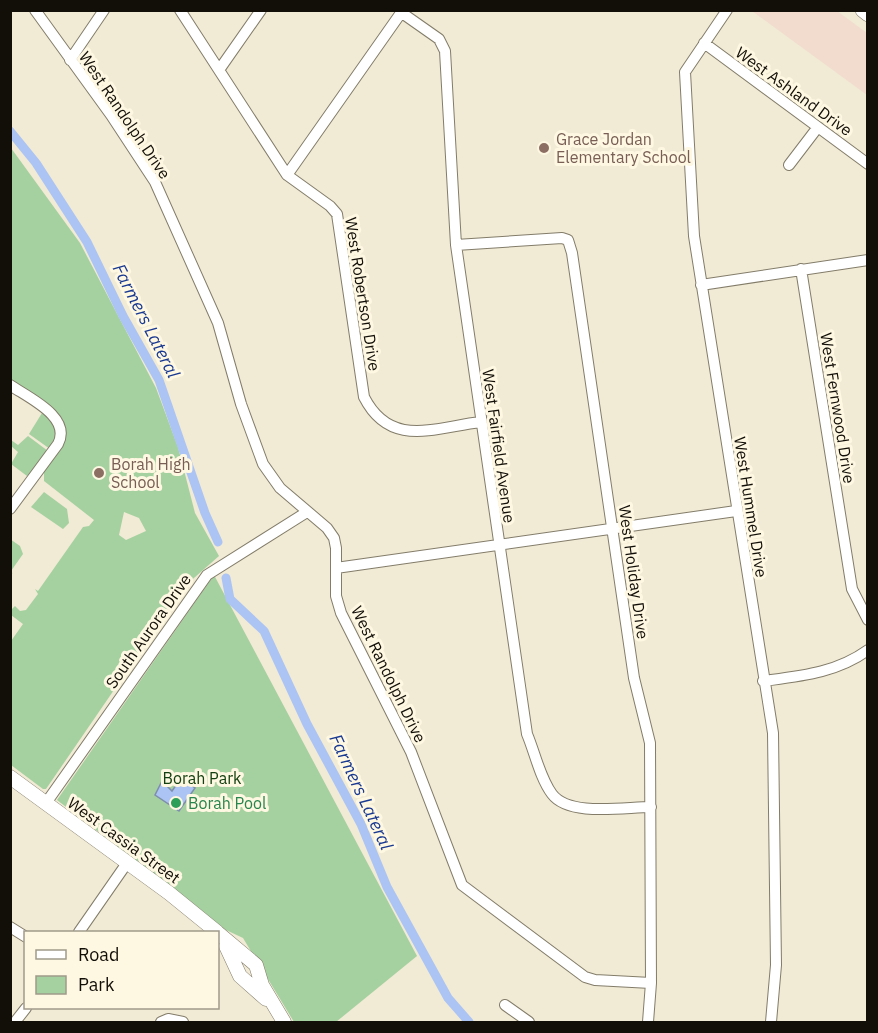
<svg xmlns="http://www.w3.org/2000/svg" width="878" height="1033" font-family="'IBM Plex Sans',sans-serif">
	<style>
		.commercial { fill: #f1dcce }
		.green { fill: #a5d1a0; fill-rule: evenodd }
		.water { fill: #acc4f3; stroke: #7e8eac; stroke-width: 1.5 }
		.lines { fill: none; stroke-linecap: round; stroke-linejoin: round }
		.canal { stroke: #acc4f3; stroke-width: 9 }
		.street-casing { stroke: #827c69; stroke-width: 12 }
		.secondary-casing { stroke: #827c69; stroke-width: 15 }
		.primary-casing { stroke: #827c69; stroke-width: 16 }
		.street { stroke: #fff; stroke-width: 10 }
		.secondary { stroke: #fff; stroke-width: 14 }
		.primary { stroke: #fff; stroke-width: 15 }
		.education-dot { fill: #8d6e63; stroke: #fef7e2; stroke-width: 2 }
		.leisure-dot { fill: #2e9e5b; stroke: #fef7e2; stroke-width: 2 }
		.labels { text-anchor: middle; stroke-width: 6; stroke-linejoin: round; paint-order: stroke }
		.street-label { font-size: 16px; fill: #120f08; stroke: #fef7e2 }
		.education-label { font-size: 16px; fill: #785e54; stroke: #fef7e2; text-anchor: start }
		.park-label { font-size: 16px; fill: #134010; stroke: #fef7e2 }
		.leisure-label { font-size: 16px; fill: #27864d; stroke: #fef7e2; text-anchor: start }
		.water-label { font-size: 18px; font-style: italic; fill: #183991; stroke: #fef7e2 }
	</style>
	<rect width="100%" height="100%" fill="#f1ead5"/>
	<path class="commercial" d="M752,11H837L867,33V95Z"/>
	<path class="green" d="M11,148L80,243L156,388L178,447L195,513L219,556L186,585L46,789H43L11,765V641L23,624L11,615V610L15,606L20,611L26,610L38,594L35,589L38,591L83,527L89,526L94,520L44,481V471L65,440L63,420L11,379ZM124,512L139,518L146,531L126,540L119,535Z
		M42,413L53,421L58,435L50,449L29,434Z
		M28,436L48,451L27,476L11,464L18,452L11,446V440L18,445Z
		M44,492L67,509L69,523L63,529L31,507Z
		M10,539L20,546L23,554L11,571L13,574L11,572Z
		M214,575L417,956L336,1022H294L243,938L226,930L57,800Z"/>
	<path class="water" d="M181,778L195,788L179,811L155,795L162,781L172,791Z"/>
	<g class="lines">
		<path class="canal" d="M10,131L36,163L87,242L123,316L159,380L205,513L218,542
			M226,578L230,599L264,631L307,724L361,824L387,887L448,998L469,1022"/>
		<g class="street-casing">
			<path id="street" d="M35,10L111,115L155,182L218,323L241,404L263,464L280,488L327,528L334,538L336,548V596L341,613L411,752L462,885L585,977L595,980L651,983
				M180,10L287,175L330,206L337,214L364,397C390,448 433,428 480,422
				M727,10L685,72L694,236L773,733L776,965L771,1022
				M402,13L439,39L445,51L456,245L527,734C535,753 540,778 552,794C569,817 624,807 651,807
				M704,43L868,164
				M70,60L104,10
				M219,70L261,10
				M789,165L818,127
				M287,175L403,10
				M456,245L562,238L568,240L572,253L634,678L650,743L651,983L648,1022
				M801,269L852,589L868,620
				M701,285L868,260
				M10,385C29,398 72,417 58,444L10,509
				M336,568L736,511
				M763,681C801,676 836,673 868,650
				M46,803L207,575L307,512
				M10,927L26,937
				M79,932L127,863
				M505,1005L529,1022
				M15,1022L26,1008
				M161,1022L168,1019L183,1022"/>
		</g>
		<g class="secondary-casing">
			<path id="secondary" d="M10,777L169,893L217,932
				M218,933L256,965L262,985L284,1022
				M226,946L240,976L266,999"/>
		</g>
		<g class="primary-casing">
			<path id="primary" d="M863,10L868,14"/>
		</g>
		<use href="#street" class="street"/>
		<use href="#secondary" class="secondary"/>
		<use href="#primary" class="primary"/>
	</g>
	<g class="education-dot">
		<circle cx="544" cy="148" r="6"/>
		<circle cx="99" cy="473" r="6"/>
	</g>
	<circle class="leisure-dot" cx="176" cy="803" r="6"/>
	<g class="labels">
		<g class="street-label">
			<text transform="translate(794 91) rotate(36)" y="6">West Ashland Drive</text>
			<text transform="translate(125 115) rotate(56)" y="6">West Randolph Drive</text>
			<text transform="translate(363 294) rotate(81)" y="6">West Robertson Drive</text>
			<text transform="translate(838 408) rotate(81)" y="6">West Fernwood Drive</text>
			<text transform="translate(499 446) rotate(82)" y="6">West Fairfield Avenue</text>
			<text transform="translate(751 507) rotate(81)" y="6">West Hummel Drive</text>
			<text transform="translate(634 572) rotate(82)" y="6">West Holiday Drive</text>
			<text transform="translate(148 631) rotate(-55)" y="6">South Aurora Drive</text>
			<text transform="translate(389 674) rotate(64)" y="6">West Randolph Drive</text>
			<text transform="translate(124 840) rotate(36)" y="6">West Cassia Street</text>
		</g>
		<g class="education-label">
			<text x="556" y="145">Grace Jordan<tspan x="556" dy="18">Elementary School</tspan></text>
			<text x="111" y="470">Borah High<tspan x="111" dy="18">School</tspan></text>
		</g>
		<g class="park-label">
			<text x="202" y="784">Borah Park</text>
		</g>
		<g class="leisure-label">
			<text x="188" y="809">Borah Pool</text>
		</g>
		<g class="water-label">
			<text transform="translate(146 321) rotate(63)" y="6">Farmers Lateral</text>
			<text transform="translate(361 792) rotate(65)" y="6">Farmers Lateral</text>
		</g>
	</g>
	<rect width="878" height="1033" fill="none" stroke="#120f08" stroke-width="24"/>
	<rect x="24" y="931" width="195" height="78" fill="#fef7e2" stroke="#a09a8b" stroke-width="1.5"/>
	<rect x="36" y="950" width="30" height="9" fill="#ffffff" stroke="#a09a8b" stroke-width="1.5"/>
	<text x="78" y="961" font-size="18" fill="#120f08">Road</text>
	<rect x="36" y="976" width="30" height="18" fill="#a5d1a0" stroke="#a09a8b" stroke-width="1.5"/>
	<text x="78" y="991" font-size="18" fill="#120f08">Park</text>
</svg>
